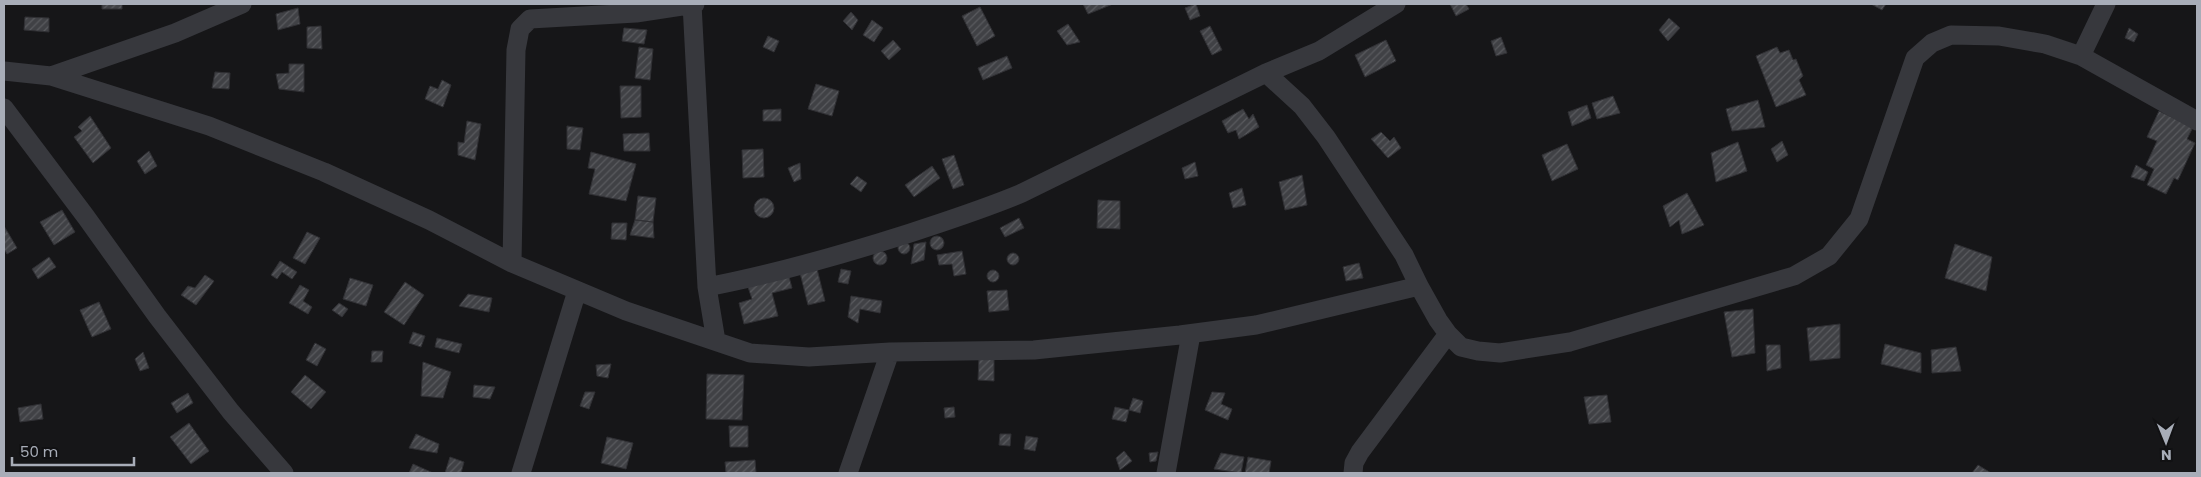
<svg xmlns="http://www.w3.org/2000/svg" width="2201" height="477" font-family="Poppins,sans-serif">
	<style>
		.building { fill: url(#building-hatch); stroke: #303034 }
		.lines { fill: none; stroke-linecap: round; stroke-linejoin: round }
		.street { stroke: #37383d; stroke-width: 19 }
	</style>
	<defs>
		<pattern id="building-hatch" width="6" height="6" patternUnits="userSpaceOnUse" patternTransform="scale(1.25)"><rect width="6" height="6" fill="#404145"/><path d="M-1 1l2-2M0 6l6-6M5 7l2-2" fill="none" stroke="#595a5e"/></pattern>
	</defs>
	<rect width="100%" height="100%" fill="#161618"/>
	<path class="building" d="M102,4H122V9H102Z
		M1083,4H1113L1088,14Z
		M1196,4L1200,16L1190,20L1185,8Z
		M1450,4H1466L1469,9L1456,16Z
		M1871,4H1886L1882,10Z
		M980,7L995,36L977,46L962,16Z
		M298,8L300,24L278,30L276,14Z
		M851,12L858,20L852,30L843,21Z
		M25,17L49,18V32L24,30Z
		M1669,18L1680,28L1668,41L1659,30Z
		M872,20L883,28L874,42L863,35Z
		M1068,24L1080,42L1067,45L1057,31Z
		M321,26L322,49L307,48V27Z
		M1210,26L1222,50L1212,55L1200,31Z
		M624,28L647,30L644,44L622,41Z
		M2129,28L2138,34L2134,42L2125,38Z
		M768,36L779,41L774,52L763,47Z
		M1501,37L1507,53L1496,56L1491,41Z
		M893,40L901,49L889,60L881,51Z
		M1386,40L1396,61L1365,77L1355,55Z
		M639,47L653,49L650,80L635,78Z
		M1777,47L1780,53L1789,50L1793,60L1796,59L1803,76L1799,80L1806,95L1776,107L1756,56Z
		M1007,56L1012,68L983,80L978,68Z
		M289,64H304V92L279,89L276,74L289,73Z
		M215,72L230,73L229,89L212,88Z
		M442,80L451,85L443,107L425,99L430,86L438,89Z
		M816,84L839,91L832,116L808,109Z
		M620,86H641V117L621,118Z
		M1613,96L1620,113L1597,119L1592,103Z
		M1758,100L1765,127L1732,131L1726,109Z
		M1587,105L1591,118L1572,126L1568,112Z
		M781,109V121H763V110Z
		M1243,109L1249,119L1253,114L1259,127L1239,139L1236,130L1228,133L1222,121Z
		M2159,111L2193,127L2187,139L2195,143L2178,180L2174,178L2166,194L2147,185L2154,169L2146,165L2157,141L2147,137Z
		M90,116L111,148L93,163L74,137L82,131L78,127Z
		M467,121L481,124L475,160L458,155V142L464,143Z
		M567,126L583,128L580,150L567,149Z
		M1381,132L1390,141L1394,137L1401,148L1388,158L1371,139Z
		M649,133L650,151H624L623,134Z
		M1782,141L1788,155L1777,162L1771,149Z
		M1738,142L1747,171L1716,182L1711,153Z
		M1567,144L1578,169L1552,181L1542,155Z
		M763,149L764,177L743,178L742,150Z
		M149,151L157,166L145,174L137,161Z
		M591,152L636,164L626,201L589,194L595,169L588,168Z
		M954,155L964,185L953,189L942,159Z
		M1195,162L1198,176L1185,179L1182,168Z
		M800,163L801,179L794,182L788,168Z
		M2136,165L2148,172L2144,181L2131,177Z
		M932,166L940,178L914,197L905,185Z
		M1302,175L1307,205L1285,210L1279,182Z
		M857,176L867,183L861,192L850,184Z
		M1242,188L1246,205L1233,208L1229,193Z
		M1687,193L1704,225L1682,234L1679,220L1670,227L1663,206Z
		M638,196L656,198L653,222L635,220Z
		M754 208a10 10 0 1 1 20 0a10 10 0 1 1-20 0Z
		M1098,200L1120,201V229L1097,228Z
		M62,210L75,232L54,245L40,222Z
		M1019,218L1024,228L1005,237L1000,228Z
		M635,220L653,222L654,238L630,235Z
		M612,223H627L626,240L611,239Z
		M4,226L17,248L7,254L4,249Z
		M307,232L320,238L305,264L293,258Z
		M930 243a7 7 0 1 1 14 0a7 7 0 1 1-14 0Z
		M898 248a6 6 0 1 1 12 0a6 6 0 1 1-12 0Z
		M926,242L924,260L911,264L914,244Z
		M1955,244L1992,257L1986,291L1945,278Z
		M873 258a7 7 0 1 1 14 0a7 7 0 1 1-14 0Z
		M962,251L966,274L954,276L952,264L939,265L937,255Z
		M1007 259a6 6 0 1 1 12 0a6 6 0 1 1-12 0Z
		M49,257L56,267L38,279L32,269Z
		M280,261L297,272L292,279L282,272L277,279L271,275Z
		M1359,263L1363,278L1346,281L1343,267Z
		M817,269L825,301L808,305L800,273Z
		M841,269L851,271L848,284L838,282Z
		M987 276a6 6 0 1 1 12 0a6 6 0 1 1-12 0Z
		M788,273L792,288L772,293L778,316L744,324L739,303L752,299L747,284Z
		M205,275L214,281L196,305L181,295L188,286L195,288Z
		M350,278L373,285L366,306L343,299Z
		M405,282L424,295L404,325L384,312Z
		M300,285L309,290L303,301L312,307L308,314L289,303Z
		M1007,290L1009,310L989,312L987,291Z
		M468,294L492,298L489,312L459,306Z
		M851,296L882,301L880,313L860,309L858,323L848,317Z
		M99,302L111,329L92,337L80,310Z
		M339,303L348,309L342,317L332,310Z
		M1753,309L1755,353L1732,357L1724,312Z
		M1840,324V358L1810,361L1807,328Z
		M413,332L425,336L421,347L409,343Z
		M437,338L462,344L459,353L435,347Z
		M315,343L326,349L317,366L306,360Z
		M1885,344L1921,353V373L1881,364Z
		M1766,345H1780L1781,368L1767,371Z
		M1956,347L1961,371L1932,373L1931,350Z
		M372,351H383L382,362H371Z
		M143,352L149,368L140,371L135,359Z
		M979,358H994V381L978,380Z
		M423,362L451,372L443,398L421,396Z
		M611,364L608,378L597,376L596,365Z
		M707,374L744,375L742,420L706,419Z
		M305,375L326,392L311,409L291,392Z
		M474,385L495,387L490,399L473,397Z
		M585,392H595L589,409L580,406Z
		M1212,392L1225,393L1221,404L1232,409L1228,420L1205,410Z
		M188,393L193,403L177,413L171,403Z
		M1607,395L1611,422L1589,424L1584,397Z
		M1133,398L1143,401L1140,413L1129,410Z
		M41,404L43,419L20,422L18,408Z
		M954,407L955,417L945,418L944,408Z
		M1115,407L1129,410L1126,422L1112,419Z
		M189,423L209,451L191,464L170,437Z
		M729,426H748V447H730Z
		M416,434L439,444L437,453L409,448Z
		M1000,434H1011L1010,446L999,445Z
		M1026,436L1038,438L1035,451L1024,449Z
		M607,437L633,443L626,469L601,463Z
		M1124,451L1132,461L1120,470L1116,458Z
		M1158,452L1156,461L1150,462L1149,453Z
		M1221,453L1244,457L1241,473L1214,469Z
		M450,457L464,462L461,473H445Z
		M1248,457L1271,461L1269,473H1245Z
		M755,460L756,473H726L725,462Z
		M413,464L433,473H409Z
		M1978,465L1991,473H1972Z"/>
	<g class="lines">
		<path class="street" d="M692,4L707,287L716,341
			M2081,56L2106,4
			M4,71L51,76L175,33L242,4
			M1266,73L1302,106L1326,137L1404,255L1419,286L1438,320L1448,334L1461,347L1478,351L1500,353L1570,342L1794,276L1829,256L1859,219L1915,58L1932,43L1951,35L1999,36L2045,44L2081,56L2197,121
			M51,76L209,126L324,172L429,220L512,263L626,311L750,353L809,357L890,352L1034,350L1180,335L1256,325L1419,286
			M4,108L86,217L157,316L231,412L284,473
			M512,263L516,50L520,29L530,19L636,13L695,4
			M707,287C775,274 841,255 907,234C946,221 984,209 1022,193L1266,73L1319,51L1396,4
			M521,473L577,291
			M848,473L890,352
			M1166,473L1191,334
			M1353,473L1354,463L1360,452L1448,334"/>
	</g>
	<rect width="2201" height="477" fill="none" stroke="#a8adb8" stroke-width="10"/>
	<g transform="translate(2166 442) rotate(179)" stroke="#111113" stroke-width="4" paint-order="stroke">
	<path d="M0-4L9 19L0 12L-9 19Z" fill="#a8adb8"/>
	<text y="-8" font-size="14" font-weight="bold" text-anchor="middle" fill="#a8adb8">N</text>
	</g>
	<path d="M12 457v8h122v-8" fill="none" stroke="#a8adb8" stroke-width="2.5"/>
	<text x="20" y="457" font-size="15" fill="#a8adb8" stroke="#111113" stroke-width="4" paint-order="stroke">50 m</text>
</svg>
